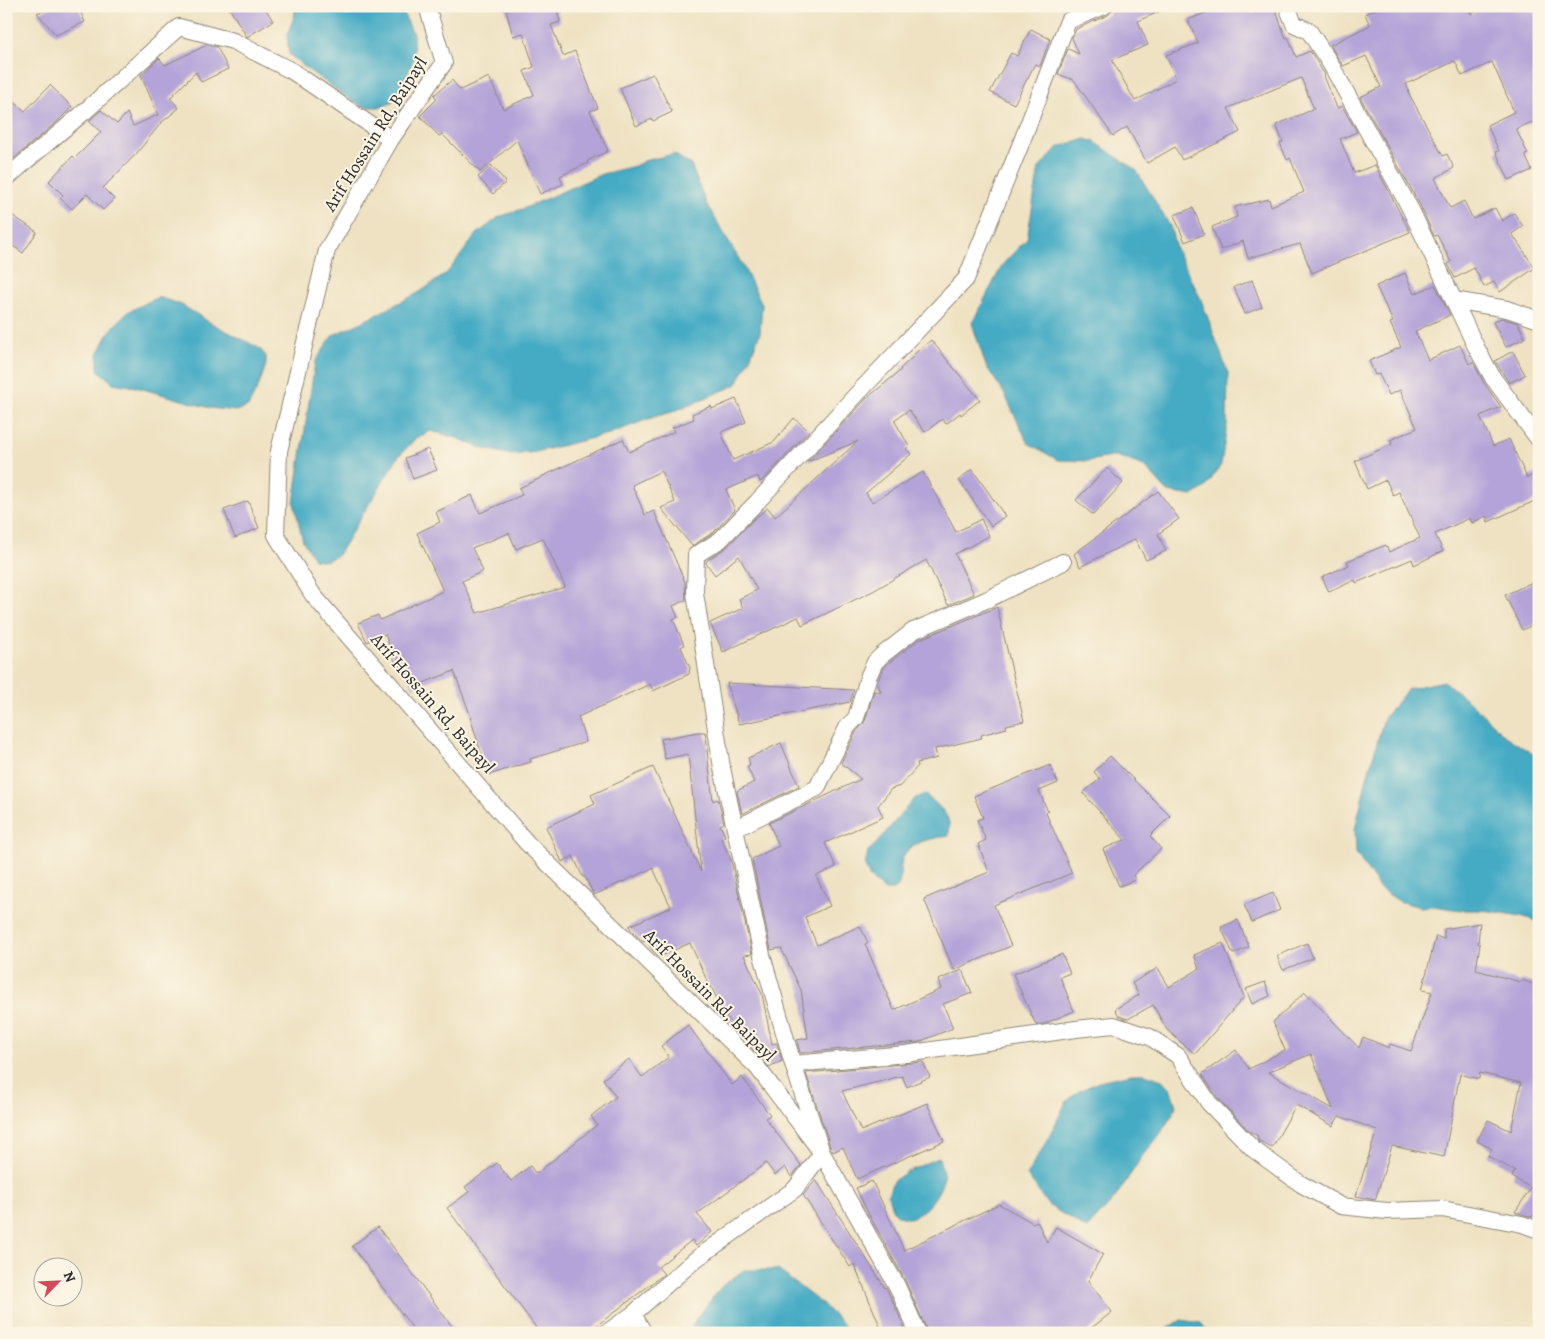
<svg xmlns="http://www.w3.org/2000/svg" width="1545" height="1339" font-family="Alegreya,serif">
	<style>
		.water { fill: #44abc4; stroke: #386b78 }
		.building { fill: #b4a3d8; fill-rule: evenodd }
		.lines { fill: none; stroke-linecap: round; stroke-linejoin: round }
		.minor-casing { stroke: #8d8676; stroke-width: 18 }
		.minor { stroke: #fff; stroke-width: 16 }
		.labels { text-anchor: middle; stroke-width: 4; stroke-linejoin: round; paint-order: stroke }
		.street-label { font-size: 18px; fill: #2b2b2b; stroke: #fcf5e5 }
	</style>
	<rect width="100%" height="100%" fill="#fcf5e5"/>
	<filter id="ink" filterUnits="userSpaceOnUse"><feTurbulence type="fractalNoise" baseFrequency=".02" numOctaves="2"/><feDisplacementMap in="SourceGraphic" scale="10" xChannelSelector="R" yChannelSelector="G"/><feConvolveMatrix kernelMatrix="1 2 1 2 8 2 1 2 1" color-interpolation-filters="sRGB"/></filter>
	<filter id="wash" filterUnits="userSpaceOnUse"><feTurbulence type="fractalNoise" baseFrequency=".0096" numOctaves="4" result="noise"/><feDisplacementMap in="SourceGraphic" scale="20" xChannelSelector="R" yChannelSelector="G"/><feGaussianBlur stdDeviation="1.12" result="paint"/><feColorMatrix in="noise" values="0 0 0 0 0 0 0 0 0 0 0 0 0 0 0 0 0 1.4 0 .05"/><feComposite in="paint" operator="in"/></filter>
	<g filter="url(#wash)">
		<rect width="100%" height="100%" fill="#efe2c2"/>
		<path class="water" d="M296,6H398L404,14L413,34L414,58L406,78L392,102L379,107H364L350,99L307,69L289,54L287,35L294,17Z
			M1086,139L1095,142L1136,170L1155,201L1170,226L1176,249L1201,299L1228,373L1227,425L1221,465L1206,487L1192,496L1168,492L1144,466L1116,456L1089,461L1058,460L1028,443L1004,393L986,366L972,323L1003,264L1027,239L1039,168L1059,147Z
			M674,154L691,165L706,203L743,266L762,304L760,333L749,361L736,385L672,412L654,417L609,434L536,452L513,455L481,448L457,438L431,431L415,439L398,457L338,555L326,561L314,559L303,541L294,503L315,362L333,335L358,324L420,292L447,273L477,234L499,217L525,208L602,174L635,166L644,161Z
			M158,297L182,305L209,322L259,348L266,356V365L259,385L248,407L235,411L210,408L136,387L113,383L98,370V354L110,331L126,313Z
			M1444,681L1472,704L1505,736L1539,758V922L1521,916L1483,910H1461L1433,906L1420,907L1399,901L1379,888L1356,853L1355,829L1367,778L1384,718L1408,689Z
			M924,794C933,801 947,811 949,823C950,827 949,832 949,836C933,838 907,842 902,860C899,869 902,878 898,887L892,890H884L870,878L865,866L868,851L876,844L914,799Z
			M1132,1074H1145L1162,1080L1170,1087L1176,1106L1172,1115L1159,1136L1143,1155L1115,1198L1087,1229L1048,1205L1027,1175L1049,1137L1066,1102L1079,1091L1103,1080Z
			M939,1157C940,1164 945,1174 943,1180C939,1198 911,1234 893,1210C891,1206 889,1200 888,1195L893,1181L907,1172Z
			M744,1270H778L822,1304L852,1333H690L695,1320L722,1286Z
			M1181,1320L1201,1323L1209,1333H1161Z"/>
		<g id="blocks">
			<path class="building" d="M54,6H78L85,22L56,35L37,13Z
				M228,6H264L273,21L247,37Z
				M505,6H556L560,22L551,25L563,56L575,51L598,108L590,111L608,151L587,161L588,163L560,176L563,184L540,194L517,140L480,172L442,134L439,136L420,116L437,99L434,95L452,80L460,90L489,77L503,109L534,95L524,71L534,67L523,33L513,36Z
				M1116,6H1172L1138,21L1148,45L1112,60L1135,101L1176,79L1166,55L1198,43L1188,20L1223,6H1251L1254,13L1269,6H1274L1286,38L1288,37L1296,57L1310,51L1325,75L1324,76L1337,108L1342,106L1357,132L1340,139L1354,173L1375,165L1410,232L1312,273L1300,244L1248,258L1243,241L1221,250L1212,227L1237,217L1235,207L1269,199L1271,206L1304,192L1290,158L1287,160L1280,143L1283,142L1276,125L1314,109L1301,78L1228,108L1240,132L1182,160L1175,147L1147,163L1127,127L1113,136L1074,80L1058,74L1068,49L1079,54L1072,38L1076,29L1108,15Z
				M1382,6H1467L1471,14L1489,6H1539V119L1516,129L1528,154L1525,155L1532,170L1509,180L1496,152L1499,151L1487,125L1514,112L1492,62L1462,76L1455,61L1406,84L1409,91L1408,92L1443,156L1447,154L1454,168L1435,178L1450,208L1464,201L1473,219L1495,208L1502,221L1514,213L1523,226L1512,234L1535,268L1500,292L1494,282L1484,287L1474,268L1455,278L1448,264L1451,262L1437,235L1434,236L1420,205L1360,97L1381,87L1366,56L1343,66L1330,45L1370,25L1365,14Z
				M1031,29L1050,39L1040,66L1035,64L1014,104L990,92L1011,53L1017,56Z
				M207,45L217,47L228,69L201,82L196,72L170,98L179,108L161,123L137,153L103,188L114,199L103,210L87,194L72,209L60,198L63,195L49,181L73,156L75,158L101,132L89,121L101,110L117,124L127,113L133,126L158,115L141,75L159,58L165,65Z
				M653,74L672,112L653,121L652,119L636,126L620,88Z
				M50,85L72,107L59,120L6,165V95L25,111Z
				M491,165L506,182L493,194L478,177Z
				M1193,208L1204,234L1185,242L1174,215Z
				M6,211L37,232L23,253L6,241Z
				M1405,273L1414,294L1435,285L1450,315L1415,331L1428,360L1460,345L1469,364L1473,362L1484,383L1501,407L1480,416L1493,446L1509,439L1527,478L1539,472V499L1488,522L1486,516L1472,523L1470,518L1435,534L1443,551L1414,565L1412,559L1356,583L1355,580L1329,592L1322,577L1349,565L1347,561L1386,545L1389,552L1420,538L1399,492L1393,495L1386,480L1367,489L1355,461L1392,444L1390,440L1417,428L1400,390L1389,395L1379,374L1375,375L1369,361L1401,347L1390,323L1393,322L1376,286Z
				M1252,280L1262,307L1245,314L1234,287Z
				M1501,318L1518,323L1525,338L1506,347L1493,322Z
				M931,340L980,400L961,415L960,413L946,424L942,419L925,432L909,410L894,420L909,446L906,449L911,454L866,493L872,502L923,472L956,532L981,519L989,536L955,554L974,594L948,605L926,560L873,591L802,625L798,617L723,652L710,623L743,608L739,599L757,590L739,556L715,575L706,563V561L727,547L754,519L768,508L775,517L858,441L807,462L867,398L901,370L900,369L914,356L913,355Z
				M1513,351L1525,375L1509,383L1495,361Z
				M736,399L746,422L721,432L733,460L774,442L794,418L809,431L763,480L760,482L758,476L726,490L735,510L714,532L692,546L661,508L675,502L661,471L632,485L645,515L654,511L685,582L686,600L673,606L678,617L673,619L684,645L681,647L690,668L689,674L653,691L650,684L578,717L586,742L530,759L531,762L488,775L470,717H471L454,671L413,687L404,664L397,667L385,634L367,642L358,623L378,615L380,620L443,591L417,533L440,522L436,512L472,495L480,513L522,495L519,488L541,478V477L623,439L629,452L674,432L672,428L694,419L692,414L711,406L712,409ZM509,533L516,549L543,538L565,587L477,613L462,581L483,571L472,548Z
				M428,449L437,470L413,479L405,458Z
				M1107,468L1123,483L1093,515L1076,500Z
				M972,469L1005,516L991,526L959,480Z
				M1158,491L1179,519L1158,534L1166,551L1146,560L1135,539L1080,567L1074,554Z
				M248,501L259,528L235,538L224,510Z
				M1539,579V622L1522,630L1505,595Z
				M997,607L1024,721L1006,725L1007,728L981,735L982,738L935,749L937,758L917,763L918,766L900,786L891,789L878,806L883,817L825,843L836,867L816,876L830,906L805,917L817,945L860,926L868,943L865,944L894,1010L941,989L938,980L962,970L972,993L943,1004L953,1028L919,1042L800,1053L797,1040L808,1038L801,990L781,948L771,950L752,859L779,846L769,823L861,779L841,763L856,732L865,721L874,691L881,692L877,682L885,666L918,640Z
				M727,683L854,690L850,702L739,724Z
				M698,732H705L708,750H707L713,801L718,799L724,823L720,825L725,836L721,838L731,860L752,954L744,955L762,994L772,1044L777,1043L782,1061L769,1067L746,1042L723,1012L711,986L710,987L690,943L659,957L652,950L647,940L643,942L631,930L629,926L671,907L653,868L594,895L585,877H583L573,856L562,862L546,827L595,804L591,795L653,767L701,872L688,754L665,759L661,739Z
				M781,743L799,786L742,814L737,791L754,782L747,766L750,765L748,758Z
				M1110,756L1170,816L1150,836L1161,849L1133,875L1135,880L1119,886L1103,849L1125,840L1083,793L1100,779L1094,772Z
				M1050,765L1058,783L1039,791L1048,812L1046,813L1072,873L994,905L1011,946L954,970L924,899L989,872L978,844L986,840L977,820L983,818L974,796Z
				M1273,893L1280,910L1252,922L1244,905Z
				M1238,920L1249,947L1233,954L1221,927Z
				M1480,923L1478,943L1480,944L1476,970L1521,982L1522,980L1539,986V1207L1532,1217L1515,1212L1531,1188L1512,1177L1515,1171L1488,1156L1492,1149L1477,1141L1488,1120L1511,1131L1521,1083L1480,1073L1479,1079L1460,1074L1444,1157L1392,1146L1375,1200L1356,1196L1377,1130L1339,1116L1333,1126L1296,1105L1272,1148L1259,1141L1257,1138L1258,1136L1249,1131L1217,1097L1202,1074L1236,1050L1249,1069L1285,1050L1273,1022L1305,992L1359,1048L1363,1037L1389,1048L1390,1044L1411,1051L1432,992L1422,990L1436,936L1444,939V929ZM1311,1054L1333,1109L1268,1072Z
				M1223,943L1244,997L1195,1054L1167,1030L1153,1005L1128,1019L1119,1016L1115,1009L1139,995L1132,983L1158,968L1169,987L1199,969L1194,955Z
				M1307,943L1313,958L1283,970L1277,956Z
				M1062,954L1070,973L1060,977L1074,1011L1044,1024L1036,1025L1013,974Z
				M1265,982L1270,996L1252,1004L1246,989Z
				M688,1025L732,1085L742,1077L770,1115L765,1118L801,1165L791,1177L785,1167L775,1175L766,1163L697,1214L712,1232L696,1246L692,1240L658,1267L664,1274L587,1333H540L447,1208L469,1192L465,1187L497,1163L511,1181L530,1166L536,1174L597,1125L591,1116L616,1097L603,1079L629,1059L642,1077L669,1057L661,1046Z
				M923,1062L930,1077L907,1087L902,1076L842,1091L861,1131L927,1103L944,1141L857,1179L843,1147L833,1152L831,1149L806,1073Z
				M816,1180L885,1288L886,1287L907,1333H883L854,1264L850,1267L803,1195Z
				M872,1181L904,1250L999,1204L1033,1223L1037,1221L1047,1242L1056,1227L1103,1254L1088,1281L1112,1312L1085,1333H928L906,1282L869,1215L856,1188Z
				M378,1227L457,1333H416L352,1246Z"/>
		</g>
	</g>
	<g filter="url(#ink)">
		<use href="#blocks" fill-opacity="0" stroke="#8d8676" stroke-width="1"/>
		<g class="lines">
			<g class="minor-casing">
				<path id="minor" d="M427,6L444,63L391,139L327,250L279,451L276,535L313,595L527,843L757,1067L822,1153L897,1286L918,1333
					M1287,6L1294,24L1309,31L1330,63L1411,210L1476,347L1493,378L1539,440
					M6,179L26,161L83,113L179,27L233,41L292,71L391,139
					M1453,300L1507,309L1539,320
					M735,829L817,788L848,726L856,718L869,675L875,662L881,656L913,631L986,600L1063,562
					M793,1064L906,1054L1076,1029L1114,1025L1150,1037L1178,1056L1209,1103L1253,1149L1301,1184L1341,1206L1387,1211L1442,1209L1522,1224L1539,1230
					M633,1314L644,1333
					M606,1333L633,1314L696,1259L795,1189L822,1153L793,1064L762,955L722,768L695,593L696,555L720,540L757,502L857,394L966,279L1020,146L1068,21L1104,6"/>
			</g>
			<use href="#minor" class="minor"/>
		</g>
	</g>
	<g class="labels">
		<g class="street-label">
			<text transform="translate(375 134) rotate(-58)" y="6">Arif Hossain Rd, Baipayl</text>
			<text transform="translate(433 703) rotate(49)" y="6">Arif Hossain Rd, Baipayl</text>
			<text transform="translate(710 995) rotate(45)" y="6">Arif Hossain Rd, Baipayl</text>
		</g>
	</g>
	<rect width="1545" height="1339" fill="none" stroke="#fcf5e5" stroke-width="25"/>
	<g transform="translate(58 1282) rotate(66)"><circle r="24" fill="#fcf5e5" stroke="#a8a49b"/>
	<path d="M0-4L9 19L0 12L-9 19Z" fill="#d1495b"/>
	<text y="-8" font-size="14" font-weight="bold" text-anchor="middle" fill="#2b2b2b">N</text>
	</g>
</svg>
